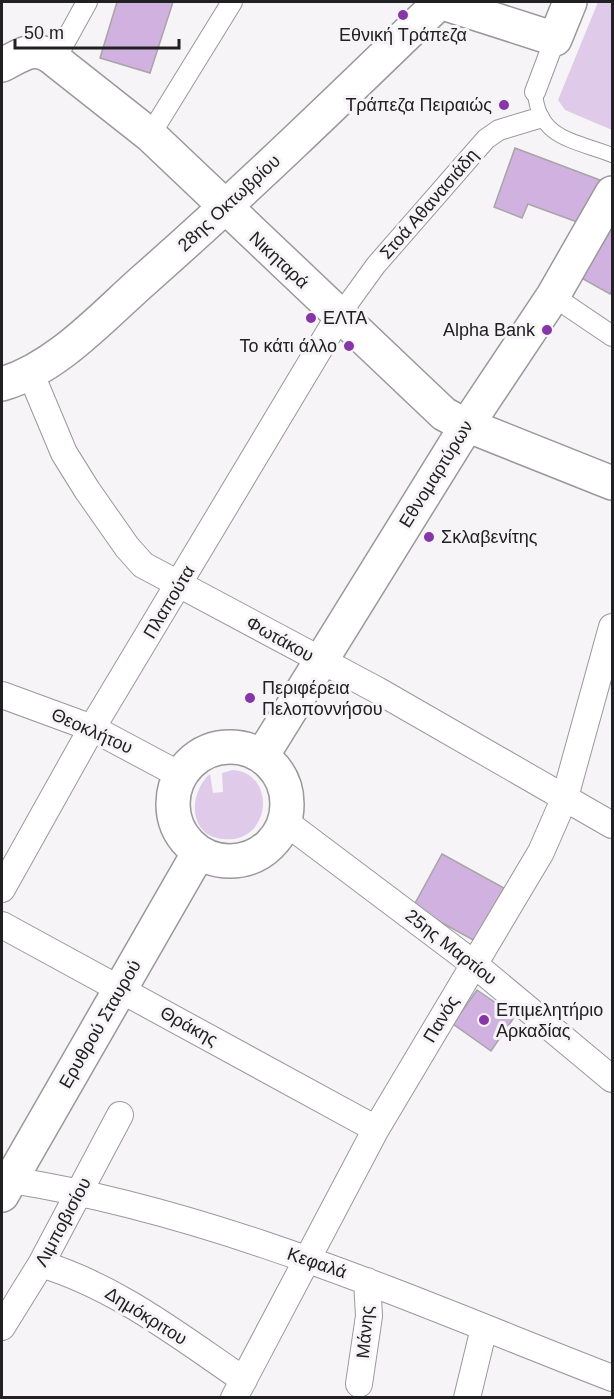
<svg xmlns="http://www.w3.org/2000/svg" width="614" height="1399" font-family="Arial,sans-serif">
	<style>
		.green { fill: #dfcbe9 }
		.building { fill: #d0b1df; stroke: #a7a5a8; stroke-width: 1.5 }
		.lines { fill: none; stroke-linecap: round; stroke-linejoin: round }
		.service-casing { stroke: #9a989b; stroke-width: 16 }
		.pedestrian-casing { stroke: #9a989b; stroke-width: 22 }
		.minor-casing { stroke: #9a989b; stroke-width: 28 }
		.secondary-casing { stroke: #9a989b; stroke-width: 36 }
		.service { stroke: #fff; stroke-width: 14 }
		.pedestrian { stroke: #fff; stroke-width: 20 }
		.minor { stroke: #fff; stroke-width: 26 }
		.secondary { stroke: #fff; stroke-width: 33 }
		.poi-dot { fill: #8636a6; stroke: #f7f4f8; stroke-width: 2 }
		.labels { text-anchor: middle; stroke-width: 6; stroke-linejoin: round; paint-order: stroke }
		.poi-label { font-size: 18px; fill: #212022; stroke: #f7f4f8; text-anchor: start }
		.street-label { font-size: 18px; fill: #212022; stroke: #f7f4f8 }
	</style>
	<rect width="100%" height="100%" fill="#f7f4f8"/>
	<path class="green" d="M598,2H612V130L565,110L558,100Z
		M233,770C277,773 272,845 222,839C187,835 189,792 210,774L213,793L223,792L222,773Z"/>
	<path class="building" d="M117,2H173L150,73L100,58Z
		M515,148L605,182L580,223L528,204L522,218L494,207Z
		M612,214V290L610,294L576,275Z
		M442,854L504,888L475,941L413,907Z
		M477,990L515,1016L491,1051L453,1024Z"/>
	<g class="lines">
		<g class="service-casing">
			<path id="service" d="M535,92C538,139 574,140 612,155"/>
		</g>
		<g class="pedestrian-casing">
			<path id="pedestrian" d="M55,60L87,2
				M535,92L555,39
				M150,135L232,2
				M553,296L612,336
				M339,316L376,265L486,139L499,130L539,118"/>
		</g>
		<g class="minor-casing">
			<path id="minor" d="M30,372L64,453L87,490L127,547L143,565L377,690L612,825
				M2,695L92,728L180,775
				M284,821L474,964L612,1079
				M2,889L92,728L339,316
				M2,925L376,1129
				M11,1180C220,1213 416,1302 612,1378
				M41,1264C117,1287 179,1336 244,1380
				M2,1327L41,1264L120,1115
				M359,1384L369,1316L367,1281
				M234,1398L376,1129L541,852L565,797L612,627
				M467,1398L484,1328"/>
		</g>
		<g class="secondary-casing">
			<path id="secondary" d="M2,65C22,55 35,43 55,60L150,135L444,414L459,422L612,483
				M2,384C57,368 102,317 144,280C246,190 343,96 440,2L555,39L570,2
				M173 804a57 57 0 1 1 114 0a57 57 0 1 1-114 0Z
				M262,756L467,425L553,296L612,193
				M2,1195L199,852"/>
		</g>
		<use href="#service" class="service"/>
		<use href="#pedestrian" class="pedestrian"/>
		<use href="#minor" class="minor"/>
		<use href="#secondary" class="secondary"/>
	</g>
	<g class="poi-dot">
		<circle cx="403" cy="15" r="6"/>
		<circle cx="504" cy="105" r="6"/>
		<circle cx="311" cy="318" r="6"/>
		<circle cx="547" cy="330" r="6"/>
		<circle cx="349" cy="346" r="6"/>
		<circle cx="429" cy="537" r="6"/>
		<circle cx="250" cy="698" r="6"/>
		<circle cx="484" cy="1020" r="6"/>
	</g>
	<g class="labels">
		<g class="poi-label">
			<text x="403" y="41" text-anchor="middle">Εθνική Τράπεζα</text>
			<text x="492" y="111" text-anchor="end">Τράπεζα Πειραιώς</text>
			<text x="323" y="324">ΕΛΤΑ</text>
			<text x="535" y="336" text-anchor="end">Alpha Bank</text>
			<text x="337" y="352" text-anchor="end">Το κάτι άλλο</text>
			<text x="441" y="543">Σκλαβενίτης</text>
			<text x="262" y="694">Περιφέρεια<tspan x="262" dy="21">Πελοποννήσου</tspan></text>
			<text x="496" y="1016">Επιμελητήριο<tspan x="496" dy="21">Αρκαδίας</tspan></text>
		</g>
		<g class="street-label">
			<text transform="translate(229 203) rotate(-43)" y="6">28ης Οκτωβρίου</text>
			<text transform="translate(429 204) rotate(-49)" y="6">Στοά Αθανασιάδη</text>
			<text transform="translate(279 260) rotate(43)" y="6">Νικηταρά</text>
			<text transform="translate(436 474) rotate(-58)" y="6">Εθνομαρτύρων</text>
			<text transform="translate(169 602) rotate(-59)" y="6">Πλαπούτα</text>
			<text transform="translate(280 639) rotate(29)" y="6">Φωτάκου</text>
			<text transform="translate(92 731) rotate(24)" y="6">Θεοκλήτου</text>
			<text transform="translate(451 947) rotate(38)" y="6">25ης Μαρτίου</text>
			<text transform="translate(441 1019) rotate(-59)" y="6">Πανός</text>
			<text transform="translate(100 1024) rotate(-60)" y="6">Ερυθρού Σταυρού</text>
			<text transform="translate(189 1026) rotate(29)" y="6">Θράκης</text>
			<text transform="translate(63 1222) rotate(-62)" y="6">Λιμποβισίου</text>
			<text transform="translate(317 1263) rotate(19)" y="6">Κεφαλά</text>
			<text transform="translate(146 1316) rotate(32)" y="6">Δημόκριτου</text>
			<text transform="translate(365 1332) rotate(-85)" y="6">Μάνης</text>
		</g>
	</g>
	<rect width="614" height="1399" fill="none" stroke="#212022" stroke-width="6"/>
	<path d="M15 39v9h164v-9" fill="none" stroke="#212022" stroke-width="3"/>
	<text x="24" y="39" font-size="18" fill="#212022" stroke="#f7f4f8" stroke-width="4.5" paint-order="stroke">50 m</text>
</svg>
